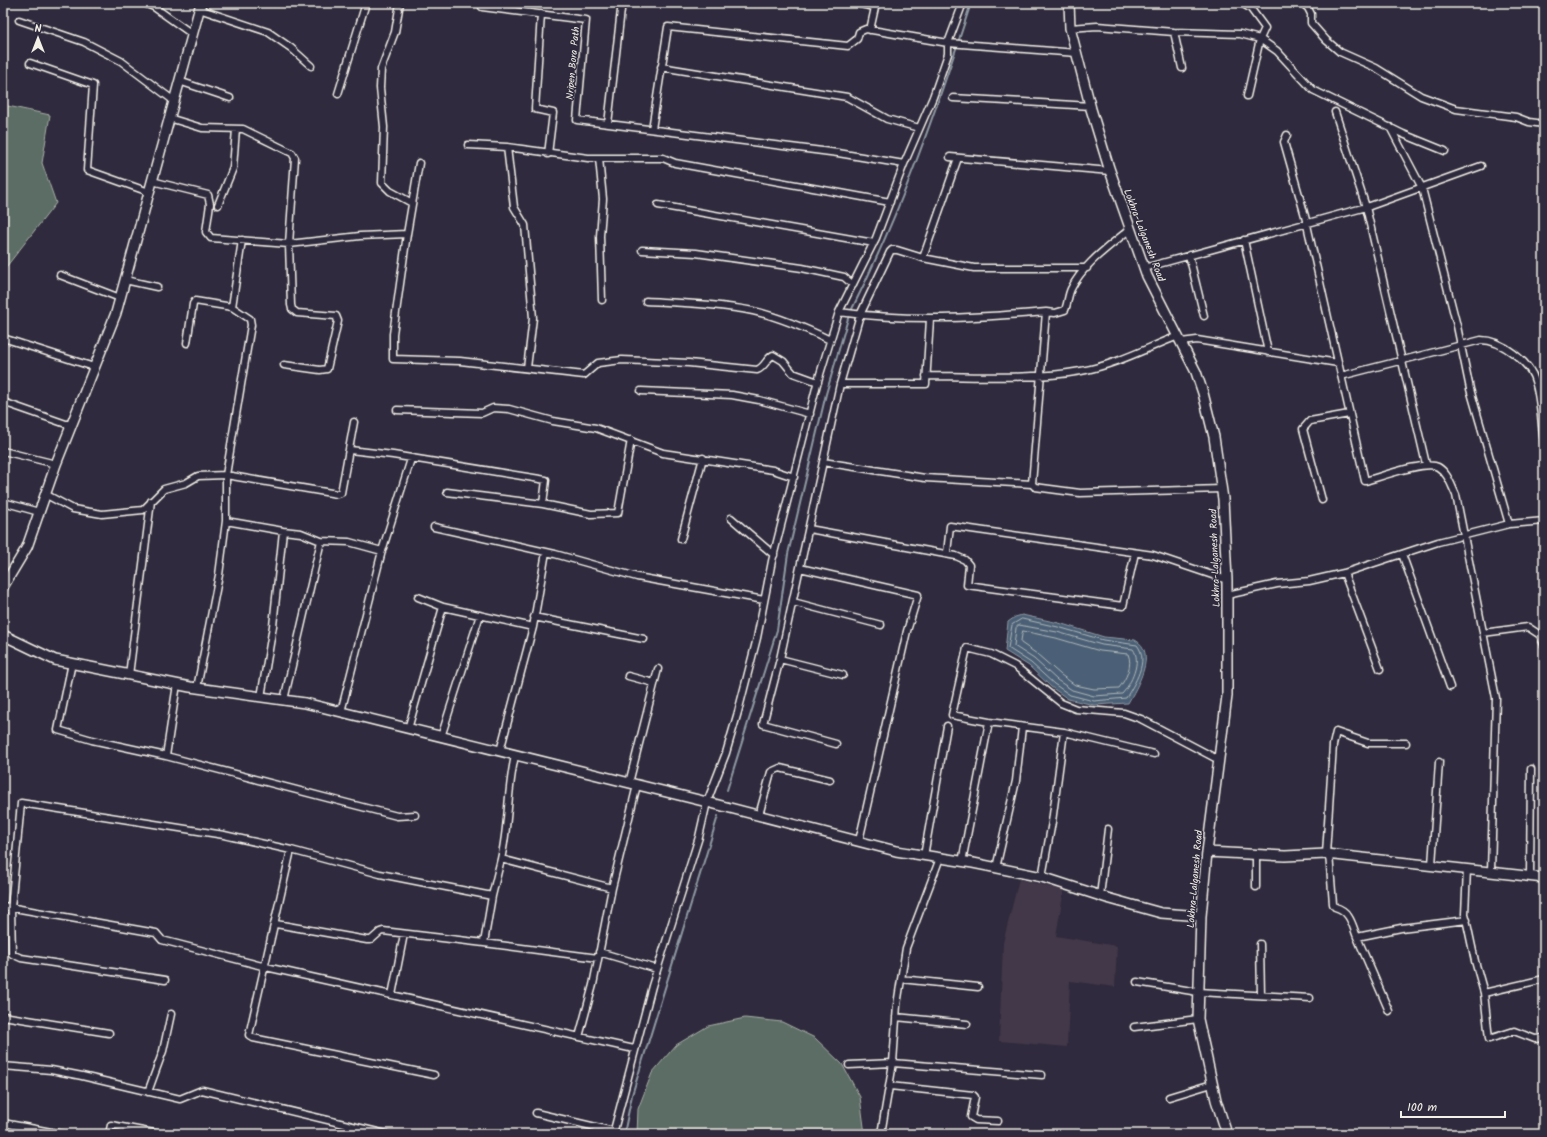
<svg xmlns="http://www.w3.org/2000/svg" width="1547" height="1137" font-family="Kalam,sans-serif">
<rect width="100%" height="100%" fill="#2f2a3d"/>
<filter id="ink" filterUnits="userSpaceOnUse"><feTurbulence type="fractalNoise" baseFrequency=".025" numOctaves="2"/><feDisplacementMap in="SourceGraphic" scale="8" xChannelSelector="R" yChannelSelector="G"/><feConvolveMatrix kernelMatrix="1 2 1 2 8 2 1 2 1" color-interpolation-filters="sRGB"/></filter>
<g filter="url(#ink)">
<!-- built -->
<path fill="#423848" d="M1019 879 1064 890 1056 936 1117 946 1115 987 1070 981 1067 1047 999 1041 1003 943Z"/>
<!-- green -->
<path fill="#5b6d65" stroke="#a8afa6" d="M3 105 50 115 42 163 56 203 3 271Z
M745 1018 782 1022 815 1038 842 1064 860 1097 865 1134H637L638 1109 652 1073 676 1045 708 1026Z"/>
<!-- water -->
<path fill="#4b6076" stroke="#8f9aa4" d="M1022 615 1059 623 1104 637 1135 640C1158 652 1137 687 1128 703L1094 705 1068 699 1051 687 1029 666 1005 651 1008 622 1015 617Z"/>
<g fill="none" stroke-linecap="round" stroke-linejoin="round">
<!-- shore -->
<path stroke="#b0b7ba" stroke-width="1" d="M1022 619 1058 627 1103 640 1137 645C1150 661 1134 684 1126 698L1094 701 1070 695 1054 684 1031 663 1008 648 1012 625Z
M1019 625 1057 632 1102 645 1133 649C1142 661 1131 684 1122 694L1094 696 1072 690 1057 680 1034 659 1014 646 1016 628Z
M1023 631 1056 638 1100 651 1128 654C1133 665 1126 679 1119 688L1094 689 1075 685 1061 675 1037 654 1021 643Z"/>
<!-- stream -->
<path stroke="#8f9aa4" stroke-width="2" d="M851 311C901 212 937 108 971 3
M727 790 777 630 788 554 826 394 849 315
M624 1134 632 1095 718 816"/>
<defs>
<path id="street" d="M144 3 154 7 192 34
M400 3 395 32 381 69 380 88 384 127 382 183 390 191 412 203
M483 3 482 7 586 20 577 120 838 153 904 164
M855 3 875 7
M1242 3 1251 9 1265 28 1260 39 1247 96
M1302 3 1308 8 1311 14V23L1326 40 1340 52 1376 68 1421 96 1456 109 1516 117 1529 122 1544 124
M199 9 268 32 291 48 311 66
M541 14 535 109 553 113 548 154
M19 20 84 42 121 61 174 101
M1070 28 1097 26 1174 32 1240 34 1260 39 1277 51 1313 90 1403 134 1445 151
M870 30 876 3
M1174 32 1182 68
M30 63 93 85 87 170 149 192
M661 67 847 97 887 119 919 128
M179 81 230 98
M338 94 366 3
M953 98 1091 106
M1335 112 1366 207 1426 464
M169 118 202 128 243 129 292 153 295 158 289 244 291 305 292 309 297 313 336 316 338 321 327 369 320 370 284 365
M608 124 621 10
M1390 127 1422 188 1457 326 1470 389 1509 524
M652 129 668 27 848 46 857 39 859 32 866 29 948 43 1077 53
M1287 135 1284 142 1305 216 1365 481C1380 477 1426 460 1438 467 1448 473 1451 485 1456 495L1496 698 1491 871
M468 145 507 147 514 207 525 225 533 318 527 368
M507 147 588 158H663L675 163 890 202
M950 157 1110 171
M599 158 603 199 600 236 602 300
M958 158 923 258 974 268H1087
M152 181 208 195 210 204 206 232 211 238 289 244 360 236 407 234 419 163
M218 205 233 168 236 129
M658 205 874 243
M407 234 393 334V359L460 361 584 375 598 363 622 360 689 363 757 370C765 367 766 359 773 355L783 361 793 373 818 382
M1244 240 1268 352
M642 250 696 253 802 268 844 277 853 285
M1189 255 1204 316
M923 258 897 250H892L890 252 860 315 840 384H926L930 319
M1144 268 1370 206 1481 166
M60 275 120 298
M125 280 157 287
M646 301C681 303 718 304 753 311 780 317 805 328 830 340
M232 307 242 240
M839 312C909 322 976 318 1046 312L1055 313 1065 310C1068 303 1068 295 1071 289 1083 264 1110 246 1130 229
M3 338 94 367
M1181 342 1197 340 1338 363
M187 343 193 304 195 301 232 307 250 319 251 325 226 475V521L219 575 197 688
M926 376C977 376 1031 380 1081 371 1115 365 1147 348 1178 336
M1341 376 1481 340C1501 340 1530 362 1535 381 1541 400 1541 423 1544 443
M641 391 732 395 759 400 810 414
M3 402 66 424H72
M397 410 482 413 493 408 509 409 553 421 596 428 663 453 773 470 794 477
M350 450 393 455 546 480 543 504
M3 451 56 464
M823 462 925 478 1032 484 1035 487 1080 493 1222 489
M1032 484 1046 312
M447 492 543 504 591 514 618 513 631 440
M45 494 73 509 102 514 143 510 164 489 186 483 198 476 226 475 337 494 341 493 354 422
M1322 500 1303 429 1310 421 1349 414
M3 502 39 512
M731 518 774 555
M226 521 283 531 301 533 321 541 349 542 382 551
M434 527 555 554 637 577 764 600
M809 529 956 556 965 560 969 565 967 585 1123 606 1135 553
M681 539 703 458
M947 553 950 526 1153 555 1227 580
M1402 554 1450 687
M800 568 918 595 907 631 859 841
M1344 573 1380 669
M1227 595 1277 584 1309 581 1344 573 1438 542 1509 524 1544 521
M418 597 443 607
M793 602 881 625
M534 617 644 639
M1483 633 1528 627 1540 635 1544 645
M780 659 843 675
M72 663 58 730 92 740 166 756 177 684
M129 675 151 501
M628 676 654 683
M261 697 273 626 283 531
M284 700 321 541
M341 712 382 551 411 459
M408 729 443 607 533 627
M441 737 480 615
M836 744 763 724 780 659 840 384
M500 751 533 627 546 552
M1154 754 1064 732 989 722 952 715 967 648 991 654 1015 666 1061 703 1076 709 1124 713 1141 719 1219 760
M166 756 397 816 415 815
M629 783 658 669
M759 815 771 772 780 768 830 780
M291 850 249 1035 253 1038 434 1075
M1326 854 1333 745 1336 732 1368 743H1406
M1329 854 1333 904 1335 907C1350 911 1352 924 1357 937L1401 928 1467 920
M1256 855V887
M924 856 947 726
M501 859C509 825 507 790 515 756
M962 862 989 722
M1432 865 1439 762
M996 868 1016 781 1022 727
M1467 869 1465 914 1475 961 1484 993 1544 979
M1530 876 1531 769
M1042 877 1052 822 1064 732
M492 896 501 859 612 888
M1100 896 1108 829
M3 906 156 933 162 940 266 967 634 1049
M276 924 367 940H371L380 932 383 931 484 943
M1357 937 1389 1011
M1260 944 1261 995
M599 952 657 969
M901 979 978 987
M165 980 21 958 12 954 11 908 21 803 224 835 291 850 380 874 492 896 484 943 598 958
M1137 982 1198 992 1310 998
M1484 993 1489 1039 1514 1031 1535 1039 1544 1038
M392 995 404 934
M3 1016 109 1033
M896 1017 967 1024
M1134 1027 1198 1019
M579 1037 593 985 612 888 637 785
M849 1065 893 1063 1042 1075
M3 1066 51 1070 82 1076 180 1099 202 1090 386 1134
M890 1086 973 1095 975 1097 971 1117 976 1120 998 1121
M148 1092 163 1051 171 1014
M1169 1097 1212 1084
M536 1113 613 1131
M3 1123 62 1134
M109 1134 111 1125 159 1134
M613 1134 652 986 699 837 707 802 726 753 738 712 757 638 772 561 817 384 839 312 876 238 904 164 933 97 948 54V43L963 3
M881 1134 893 1063 897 1005 906 948 940 858"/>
<path id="secondary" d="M1069 3 1070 28 1091 109 1109 168 1147 276 1196 372 1203 393 1214 437 1223 499 1227 580V696L1207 852 1201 916 1198 1019 1216 1100 1227 1134
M3 587 27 547 56 464 116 313 201 3
M3 635 55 660 190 687 305 703 707 802 896 851 973 863 1042 877 1107 898 1161 913 1201 916
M1207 852 1285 856 1326 854 1544 878"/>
</defs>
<!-- street casing -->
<use href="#street" stroke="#f4f1e8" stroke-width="9"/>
<!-- secondary casing -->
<use href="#secondary" stroke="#f4f1e8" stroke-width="12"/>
<!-- street -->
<use href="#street" stroke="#2f2a3d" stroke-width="6"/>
<!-- secondary -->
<use href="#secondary" stroke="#2f2a3d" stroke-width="9"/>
</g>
</g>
<g text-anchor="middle" stroke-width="3" stroke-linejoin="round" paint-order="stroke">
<!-- street labels -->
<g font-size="10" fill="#f4f1e8" stroke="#2f2a3d">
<text transform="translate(572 63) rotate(-85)" y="4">Nripen Bora Path</text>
<text transform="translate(1145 235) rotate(69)" y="4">Lokhra-Lalganesh Road</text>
<text transform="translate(1214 558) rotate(-92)" y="4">Lokhra-Lalganesh Road</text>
<text transform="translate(1194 879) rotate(-85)" y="4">Lokhra-Lalganesh Road</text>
</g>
</g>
<!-- margin -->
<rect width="1547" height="1137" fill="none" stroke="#2f2a3d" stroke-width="16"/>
<rect x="8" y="8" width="1531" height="1121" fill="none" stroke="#f4f1e8" stroke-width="1.5" filter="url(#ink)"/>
<!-- north arrow -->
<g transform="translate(38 38)" stroke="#2f2a3d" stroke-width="3" paint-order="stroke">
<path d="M0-3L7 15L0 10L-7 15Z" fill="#f4f1e8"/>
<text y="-6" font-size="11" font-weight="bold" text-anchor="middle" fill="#f4f1e8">N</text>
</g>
<!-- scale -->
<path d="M1401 1111v6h104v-6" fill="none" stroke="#f4f1e8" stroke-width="2"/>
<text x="1407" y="1111" font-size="12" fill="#f4f1e8" stroke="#2f2a3d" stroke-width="3" paint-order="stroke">100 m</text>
</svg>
